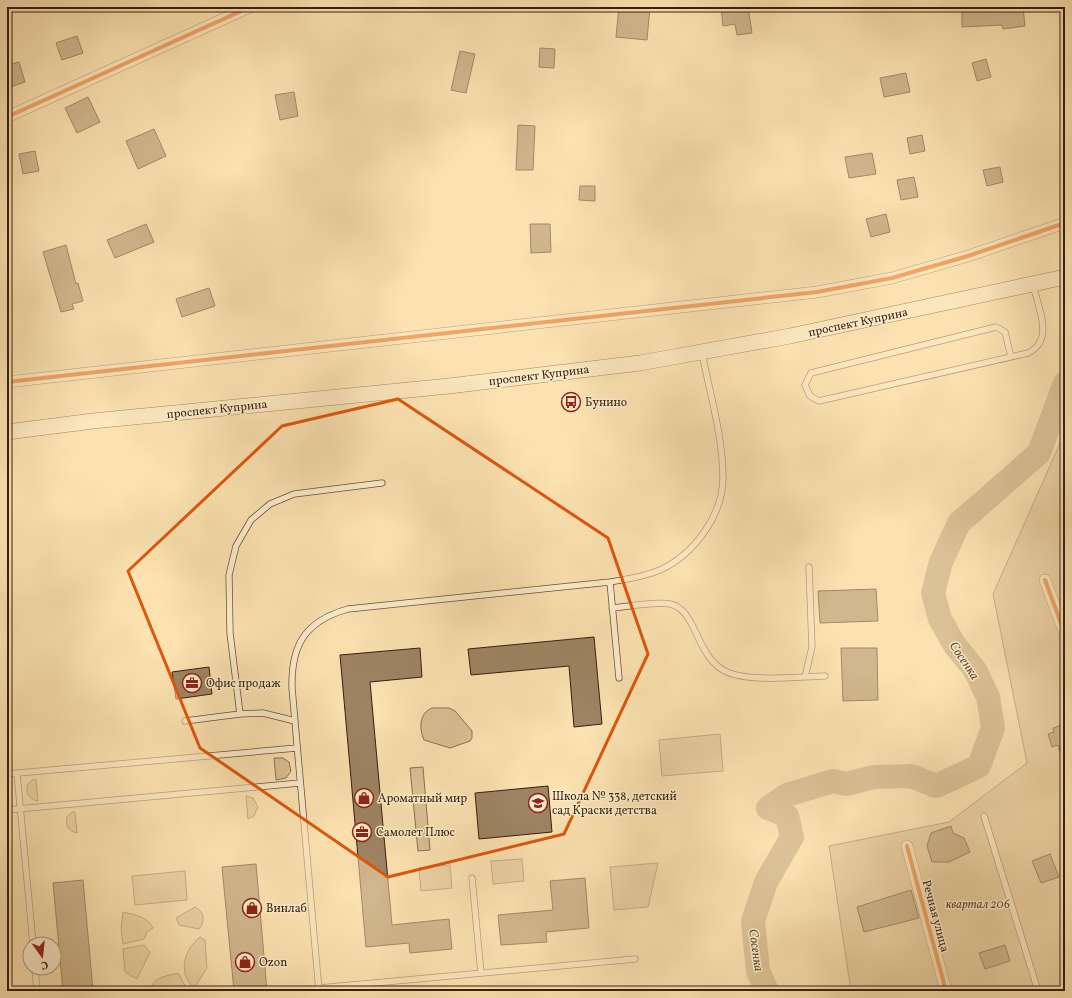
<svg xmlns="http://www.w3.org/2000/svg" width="1072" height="998" font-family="Vollkorn,serif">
<rect width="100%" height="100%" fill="#fce2b1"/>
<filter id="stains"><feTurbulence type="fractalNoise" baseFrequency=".005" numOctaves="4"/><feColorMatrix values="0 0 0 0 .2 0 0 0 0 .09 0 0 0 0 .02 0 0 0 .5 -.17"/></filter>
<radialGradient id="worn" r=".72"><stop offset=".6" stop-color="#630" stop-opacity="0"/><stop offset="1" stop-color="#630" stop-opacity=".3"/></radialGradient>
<!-- green -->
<path fill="#dbc195" stroke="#897052" d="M1065 432V991H851L829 846 949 822 1027 763 993 594Z
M432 708H449L455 711 472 731V738L470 741 450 748 424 740C419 729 419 713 432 708Z
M720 734 723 771 662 776 659 740Z
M274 758H283L289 762 291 771 286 778 276 780Z
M423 767 430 850 418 851 410 768Z
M36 779 38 801C25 799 22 782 36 779Z
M246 796 253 798 258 807 254 816 248 819Z
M72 812H75L77 833C68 831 65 826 67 817Z
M522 859 524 881 493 884 491 861Z
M658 863 648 907 614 910 610 867Z
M450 865 452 888 421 891 419 868Z
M185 871 187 900 135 905 132 876Z
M195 907C204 912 206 920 199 929L179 925 176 918Z
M123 912C135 915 147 916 153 928L147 932 144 939 123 944 121 929Z
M200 937 205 940 207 968 194 989C178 973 183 951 200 937Z
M144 945 150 952 137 979 125 972 123 949Z
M178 973 188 991 151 990C152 977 167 976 178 973Z"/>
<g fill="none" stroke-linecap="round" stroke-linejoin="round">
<!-- river -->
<path stroke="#b9a07a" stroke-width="24" d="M767 991 758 971 753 921 766 882 792 837 787 816 768 808 787 795 833 781 846 784 874 777 911 776 936 786 979 766 993 728 988 697 975 670 954 644 940 619 933 593 941 562 959 523 1039 453 1065 383"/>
</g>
<!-- building -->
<path fill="#9d8463" stroke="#371f0e" d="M619 7H650L647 40 616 37Z
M721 7H748L752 33 737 35 735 24 723 26Z
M962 7H985V12L1023 7 1025 26 1003 29 1002 25 962 27Z
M77 36 83 53 62 60 56 43Z
M540 48 555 49 554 68 539 67Z
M460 51 475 54 466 93 451 90Z
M986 59 991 77 977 81 972 63Z
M19 62 25 82 7 88V65Z
M906 73 910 92 884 97 880 78Z
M294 92 298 116 280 120 275 95Z
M88 97 100 122 77 133 65 108Z
M518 125 535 126 533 170H516Z
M154 129 166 156 138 169 126 141Z
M922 135 925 151 910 154 907 138Z
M35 151 39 171 23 174 19 154Z
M872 153 876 174 849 178 845 157Z
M1000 167 1003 182 987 186 983 170Z
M914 177 918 197 901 200 897 180Z
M580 186H595V201L579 200Z
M886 214 890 232 871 237 866 219Z
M146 224 154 242 115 258 107 240Z
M530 224H550L551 252 531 253Z
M66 245 76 284 78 283 83 301 72 304 74 309 61 312 43 252Z
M209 288 215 306 182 317 176 299Z
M876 589 878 621 820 623 818 591Z
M594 637 602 724 574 727 569 666 471 675 468 649Z
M420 648 422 677 370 682 392 925 449 919 452 949 410 953 409 943 366 947 340 655Z
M841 648H877L878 700 843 701Z
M209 667 212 694 176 699 172 672Z
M1065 724V759L1062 760 1058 745 1052 747 1048 734 1054 732 1053 728Z
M548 786 552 832 479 839 475 793Z
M951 826 953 833 964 838 970 852 949 862H932L927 846 931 833Z
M1050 854 1059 877 1041 883 1032 861Z
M256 864 267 991H234L222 867Z
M585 878 589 928 546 932 547 942 501 945 498 915 553 910 550 881Z
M83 880 93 991H63L53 883Z
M911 890 919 918 864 932 857 907Z
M1005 945 1010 961 985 969 979 953Z"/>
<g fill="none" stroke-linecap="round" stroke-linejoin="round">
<defs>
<path id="lane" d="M1011 357 1005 332 996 327 811 373 805 385 810 396 819 401 1028 353C1055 340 1038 307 1033 285
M610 582 619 678
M612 608C627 607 656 601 670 604 696 609 695 653 723 670 745 683 798 677 825 676
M805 677 812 647 809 567
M240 714 263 713 295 721
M185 721 240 714 230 633 229 575 236 546 251 520 270 504 294 494 382 483
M17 773 33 944
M7 774 297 748
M7 810 300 783
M984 816 1038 991
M472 878 481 973
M35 968 37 991
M319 988 635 959
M319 991 292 688C291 645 305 621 348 609L610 582C627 579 644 577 660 570 693 555 722 517 723 479 723 437 710 394 702 353"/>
<path id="street" d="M7 117 250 7
M7 382 817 292 892 278 968 256 1065 223
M1045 580 1065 634
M907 846 946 991"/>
<path id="secondary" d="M7 432 93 421 449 386 640 363 790 336 1065 277"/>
</defs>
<!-- lane casing -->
<use href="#lane" stroke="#685037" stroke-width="7"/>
<!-- street casing -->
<use href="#street" stroke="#685037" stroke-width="12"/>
<!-- secondary casing -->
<use href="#secondary" stroke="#371f0e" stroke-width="16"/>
<!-- lane -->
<use href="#lane" stroke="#fdeccc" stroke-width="5.5"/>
<!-- street -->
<use href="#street" stroke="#fdeccc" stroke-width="11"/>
<!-- secondary -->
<use href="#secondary" stroke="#fdeccc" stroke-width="15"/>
<defs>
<path id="cycleway" d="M7 117 250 7
M7 382 817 292 892 278 968 256 1065 223
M1045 580 1065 634
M907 846 946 991"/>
</defs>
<!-- cycleway casing -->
<use href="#cycleway" stroke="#fdeccc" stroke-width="6"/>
<!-- cycleway -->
<use href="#cycleway" stroke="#e8590c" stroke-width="4"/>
</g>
<!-- marked area -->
<path d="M0 0H1072V998H0ZM398 399 608 538 648 654 564 834 388 877 200 748 128 571 282 426Z" fill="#fce2b1" fill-opacity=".55" fill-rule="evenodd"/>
<path fill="none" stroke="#df560c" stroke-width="3" stroke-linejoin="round" d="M398 399 608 538 648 654 564 834 388 877 200 748 128 571 282 426Z"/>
<!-- icons -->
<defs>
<symbol id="bus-ring" viewBox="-11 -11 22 22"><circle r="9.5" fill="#fdeccc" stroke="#8f2418" stroke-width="1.5"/><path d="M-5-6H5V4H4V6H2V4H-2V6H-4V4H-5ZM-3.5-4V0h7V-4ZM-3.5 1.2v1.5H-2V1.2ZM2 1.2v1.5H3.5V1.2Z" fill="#8f2418"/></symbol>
<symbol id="office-ring" viewBox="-11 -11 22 22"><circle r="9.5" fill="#fdeccc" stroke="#8f2418" stroke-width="1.5"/><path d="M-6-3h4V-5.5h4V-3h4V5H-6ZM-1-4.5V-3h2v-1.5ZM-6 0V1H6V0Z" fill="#8f2418"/></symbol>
<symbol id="shop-ring" viewBox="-11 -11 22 22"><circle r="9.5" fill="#fdeccc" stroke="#8f2418" stroke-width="1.5"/><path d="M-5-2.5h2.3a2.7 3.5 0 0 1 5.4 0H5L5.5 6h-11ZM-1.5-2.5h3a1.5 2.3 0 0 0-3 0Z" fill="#8f2418"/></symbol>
<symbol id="school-ring" viewBox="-11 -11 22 22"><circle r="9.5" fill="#fdeccc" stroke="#8f2418" stroke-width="1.5"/><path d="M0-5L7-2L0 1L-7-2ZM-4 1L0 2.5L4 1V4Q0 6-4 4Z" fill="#8f2418"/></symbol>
</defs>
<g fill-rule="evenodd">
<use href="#bus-ring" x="560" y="391" width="22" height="22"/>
<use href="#office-ring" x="181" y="672" width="22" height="22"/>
<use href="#shop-ring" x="353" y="787" width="22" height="22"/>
<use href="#school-ring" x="527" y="792" width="22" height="22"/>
<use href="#office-ring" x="351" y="821" width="22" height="22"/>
<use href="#shop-ring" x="241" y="897" width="22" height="22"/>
<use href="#shop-ring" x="234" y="951" width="22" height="22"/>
</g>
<g text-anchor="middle" stroke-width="3" stroke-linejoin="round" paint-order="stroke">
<!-- street labels -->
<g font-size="12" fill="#371f0e" stroke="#fdeccc">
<text transform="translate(858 322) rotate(-12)" y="4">проспект Куприна</text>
<text transform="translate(539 375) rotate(-7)" y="4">проспект Куприна</text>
<text transform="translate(217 409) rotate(-6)" y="4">проспект Куприна</text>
<text transform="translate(936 916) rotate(75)" y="4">Речная улица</text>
</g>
<!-- poi labels -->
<g font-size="12" fill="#371f0e" stroke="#fdeccc" text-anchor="start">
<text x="585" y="406">Бунино</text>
<text x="206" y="687">Офис продаж</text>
<text x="552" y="800">Школа № 338, детский<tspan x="552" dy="14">сад Краски детства</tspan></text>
<text x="378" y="802">Ароматный мир</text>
<text x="376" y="836">Самолет Плюс</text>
<text x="266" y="912">Винлаб</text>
<text x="259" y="966">Ozon</text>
</g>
<!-- park labels -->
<g font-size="12" font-style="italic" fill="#604830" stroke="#fdeccc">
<text x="978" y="908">квартал 206</text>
</g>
<!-- water labels -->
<g font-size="13" font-style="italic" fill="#644c34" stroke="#fdeccc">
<text transform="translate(965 660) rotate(56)" y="5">Сосенка</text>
<text transform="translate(757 950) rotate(82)" y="5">Сосенка</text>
</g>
</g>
<!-- margin -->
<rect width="1072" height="998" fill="none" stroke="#fce2b1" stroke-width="24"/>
<rect x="8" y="8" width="1056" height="982" fill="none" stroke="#371f0e" stroke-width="2"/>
<rect x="12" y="12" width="1048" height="974" fill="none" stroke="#371f0e"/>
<!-- north arrow -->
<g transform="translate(42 956) rotate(165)"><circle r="19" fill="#fdeccc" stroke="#ae9a80"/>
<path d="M0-3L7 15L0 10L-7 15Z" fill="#8f2418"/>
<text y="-6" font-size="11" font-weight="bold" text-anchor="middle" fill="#371f0e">С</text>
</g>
<rect width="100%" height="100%" filter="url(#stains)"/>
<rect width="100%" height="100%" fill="url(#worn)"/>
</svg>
